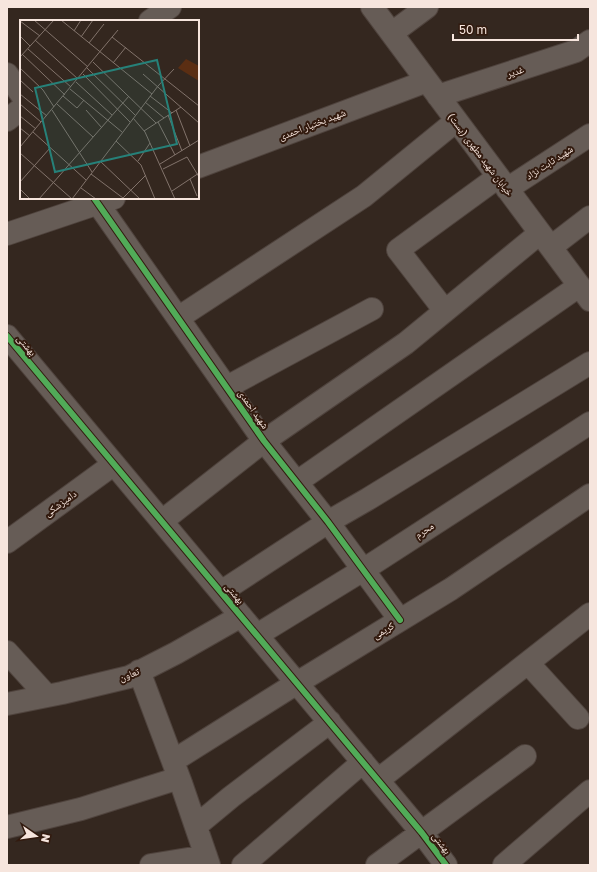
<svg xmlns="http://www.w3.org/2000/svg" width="597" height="872" font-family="'Golos Text','Noto Naskh Arabic',sans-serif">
<rect width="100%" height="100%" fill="#34271f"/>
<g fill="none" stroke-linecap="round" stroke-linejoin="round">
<defs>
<path id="minor" d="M372 7 590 300
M150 21 170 7
M392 33 427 7
M7 74 21 94
M438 96 576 51 590 41
M7 120 21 109
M198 167 427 81
M507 189 590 135
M94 198 264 441 328 522 400 620
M7 234 114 198
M551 247 590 217
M445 311 398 250 498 177
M178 318 364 196 456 121
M7 336 422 833 446 865
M227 387 372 309
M297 482 579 286
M162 521 264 441 406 343 540 233
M7 542 114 464
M221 592 328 522 368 499 590 363
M257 635 363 570 590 423
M7 652 47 696
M528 663 578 718
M139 671 181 783 209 865
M7 704 62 693 129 677 176 653 241 616
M173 761 297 683 451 589 590 495
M378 780 590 614
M196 826 231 797 330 722
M7 827 81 809 179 778
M151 865 206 856
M243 865 363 762
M377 865 525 756
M504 865 590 791"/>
</defs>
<!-- minor casing -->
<use href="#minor" stroke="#4f433d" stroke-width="24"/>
<!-- minor -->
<use href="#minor" stroke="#665c56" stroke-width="22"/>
<defs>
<path id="cycleway" d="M94 198 264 441 328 522 400 620
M7 336 422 833 446 865"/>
</defs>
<!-- cycleway casing -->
<use href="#cycleway" stroke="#321a0e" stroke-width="8"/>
<!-- cycleway -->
<use href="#cycleway" stroke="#51ab58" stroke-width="6"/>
</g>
<g text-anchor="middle" stroke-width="4" stroke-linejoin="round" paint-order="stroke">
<!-- street labels -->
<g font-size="10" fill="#f6e5dd" stroke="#321a0e">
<text transform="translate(515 71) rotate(-18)" y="4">غدیر</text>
<text transform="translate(312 124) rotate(-21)" y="4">شهید بختیار احمدی</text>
<text transform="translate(481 154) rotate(53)" y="4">خیابان شهید مطهری (پست)</text>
<text transform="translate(549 162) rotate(-33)" y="4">شهید ثابت نژاد</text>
<text transform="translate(27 345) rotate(50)" y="4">بهشتی</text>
<text transform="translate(254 409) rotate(55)" y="4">شهید احمدی</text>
<text transform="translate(60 503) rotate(-36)" y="4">دامپزشکی</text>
<text transform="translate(424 530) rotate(-33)" y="4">محرم</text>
<text transform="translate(235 593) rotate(50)" y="4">بهشتی</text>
<text transform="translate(383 630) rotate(-31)" y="4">کریمی</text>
<text transform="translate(129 674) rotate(-21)" y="4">تعاون</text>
<text transform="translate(442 843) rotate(53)" y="4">بهشتی</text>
</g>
</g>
<!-- overview -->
<g transform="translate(20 20)">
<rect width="179" height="179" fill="#34271f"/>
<path d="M166 39 179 46V61L158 48Z" fill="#5b2e13"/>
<path fill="none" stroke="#82736b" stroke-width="1" d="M14 0 68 47M41 0 132 74M0 1 20 16M54 11 61 0M0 16 10 26M61 17 73 0M92 17 179 86M15 20 58 59M69 23 84 4M8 29 51 67M2 34 45 75M0 37 34 0M73 42 136 103M93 43 106 27M0 48 23 70 34 87M67 48 115 95M63 54 110 102M123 54 179 103M0 60 13 72M56 62 92 95M50 69 102 112M0 74 27 96M43 76 57 88 64 80M130 76 152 93M125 82 144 98M0 84 21 102M37 84 73 117M32 90 72 152M66 90 82 108M156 90 170 126M148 95 162 131M0 96 16 109M113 98 125 112 155 179M138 102 155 135M0 108 10 116M124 111 161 87M13 112 66 160M96 121 121 145 135 179M0 127 98 10M0 133 52 179M80 141 120 179M118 141 130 123M140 144 179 120M143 149 167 137 179 157M71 154 103 178M170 159 177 176M0 162 30 128M61 168 76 179M0 169 10 179M152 171 179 153M19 179 109 76M52 179 138 66 154 49M102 179 126 155"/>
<path fill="#268179" fill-opacity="0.15" stroke="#268179" stroke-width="2" d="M137 40 157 124 35 152 15 68Z"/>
<rect width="179" height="179" fill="none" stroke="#f6e5dd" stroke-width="2"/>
</g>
<!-- border -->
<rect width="597" height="872" fill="none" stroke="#f6e5dd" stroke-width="16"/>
<!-- north arrow -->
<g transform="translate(36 836) rotate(103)" stroke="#321a0e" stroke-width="3" paint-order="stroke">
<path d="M0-3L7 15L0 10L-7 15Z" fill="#f6e5dd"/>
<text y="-6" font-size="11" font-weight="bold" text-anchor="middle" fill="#f6e5dd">N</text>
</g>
<!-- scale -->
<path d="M453 34v6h125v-6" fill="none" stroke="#f6e5dd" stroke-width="2"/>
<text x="459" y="34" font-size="12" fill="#f6e5dd" stroke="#321a0e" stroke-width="3" paint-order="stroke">50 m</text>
</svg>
